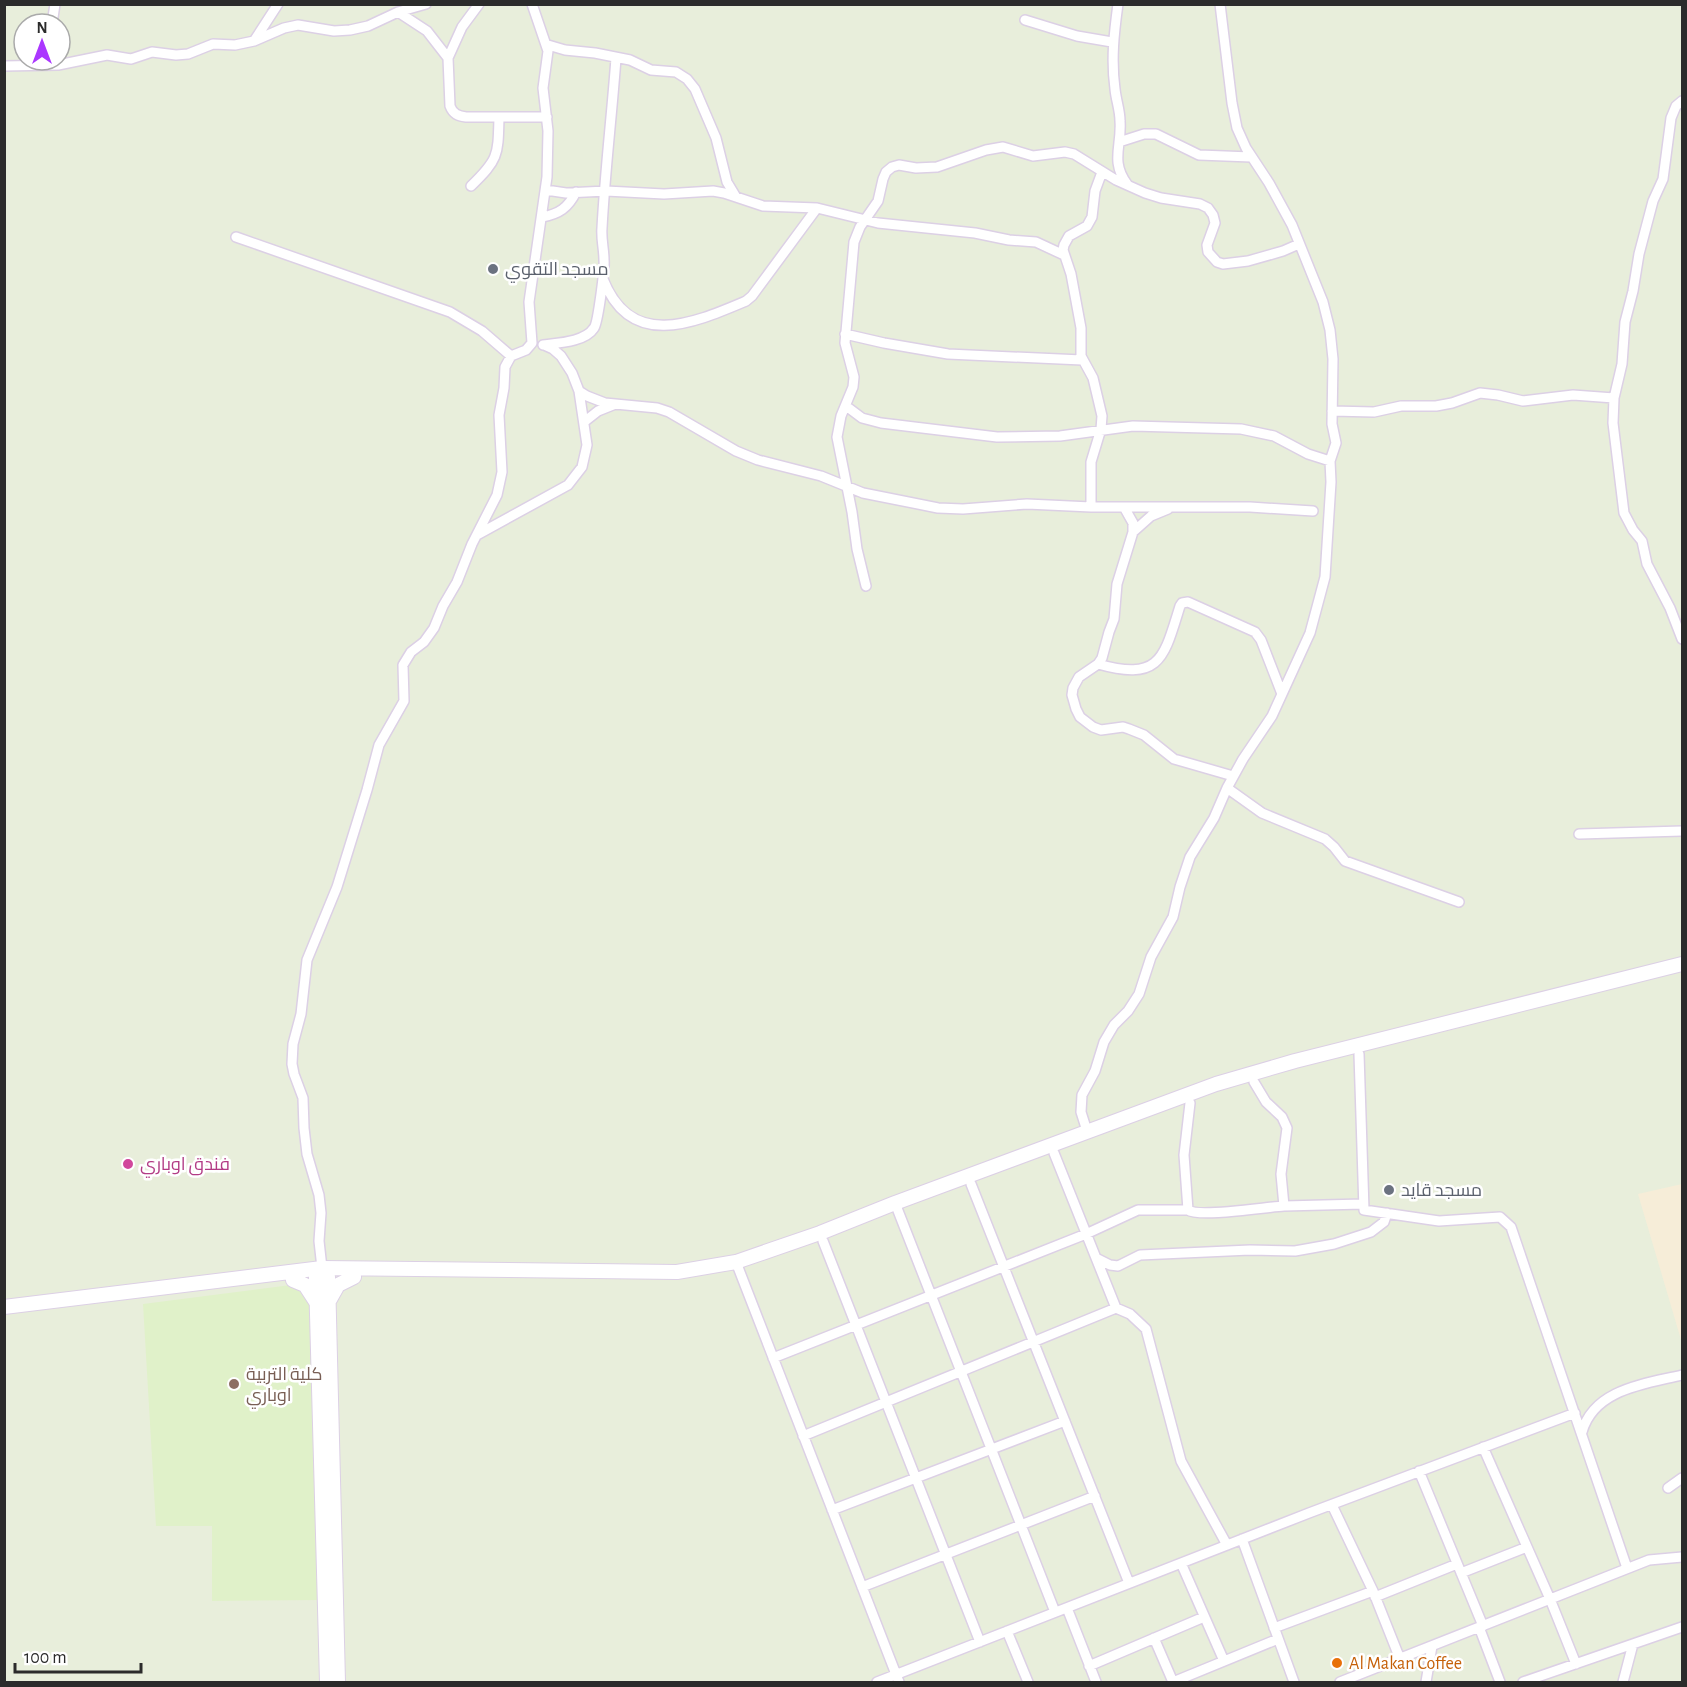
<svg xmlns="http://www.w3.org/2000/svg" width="1687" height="1687" font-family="'Alegreya Sans',Cairo,sans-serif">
<rect width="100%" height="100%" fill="#e8eedb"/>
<!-- education -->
<path fill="#e0f1c9" d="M291 1285 317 1299 323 1600 212 1601V1526H156L143 1304Z"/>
<!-- medical -->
<path fill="#f6edd8" d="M1682 1184V1343L1638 1194Z"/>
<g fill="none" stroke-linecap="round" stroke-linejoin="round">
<defs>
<path id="street" d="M479 4 462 27 448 58 450 106C453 114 458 116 466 117H547
M1118 4C1114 33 1111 60 1115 89 1116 100 1120 110 1120 121 1122 146 1110 161 1127 184
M398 12 427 31 448 58
M1025 20 1077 36 1112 42
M52 24 55 4
M254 41 278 4
M548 45 565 50 595 53 630 60 651 70 676 72 687 79 695 89 716 138 727 182 736 197
M4 66 58 65 107 55 131 59 152 52 176 55 188 54 213 44 235 45 254 41 284 28 298 25 334 31 350 30 368 26 398 12 426 4
M1682 101 1676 106 1671 118 1663 179 1653 201 1639 254 1633 291 1625 322 1622 364 1614 398 1613 423 1624 513 1633 530 1642 541 1647 564 1670 608 1682 639
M1119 142 1144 134H1156L1199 155 1251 157
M471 186C499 159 498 155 499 117
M546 190 566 193 606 191 664 194 713 191 724 193 763 206 817 208 878 223 975 233 1009 240 1036 242 1064 255
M542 217C559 214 568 208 576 192
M236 237 450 312 482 331 511 356
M603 279C631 351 694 323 746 301L752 296 817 208
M845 334 884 343 948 354 1082 360
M543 345C558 343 585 342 594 328 598 323 605 268 604 260 604 249 601 239 602 228 605 171 612 114 616 58
M579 391 587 396 605 403 657 408 669 412 736 451 758 460 821 476 863 493 938 508 963 509 1027 504 1091 507H1250L1313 511
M846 406 862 418 881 423 997 437 1060 436 1133 426 1241 429 1274 436 1308 454 1330 461
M1332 411 1374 412 1401 406H1436L1452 403 1480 393 1498 395 1523 401 1573 395 1614 398
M584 422 598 411 613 405
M1091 507V462L1101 429 1102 416 1093 378 1081 356V328L1071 274 1063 250 1064 245 1069 236 1087 226 1092 217 1095 191 1102 172
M1124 507 1133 523V532L1117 584 1114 619 1109 632 1102 658 1098 664 1079 677 1073 688 1072 695 1076 709 1080 717 1093 727 1101 730 1123 727 1129 729 1144 735 1174 759 1233 776
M1133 532 1151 516 1168 509
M477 535 568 485 582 467 587 445 579 391 572 373 561 356 553 349 544 345
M866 586 857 549 852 512 837 437 841 416 853 387 854 377 845 343 854 242 860 227 878 201 883 179 886 172 892 167 899 165 916 168 937 167 986 150 1003 147 1033 156 1065 152 1074 154 1116 180 1145 193 1161 198 1200 204 1208 208 1213 215 1215 223 1207 245 1208 252 1217 262 1223 264 1248 261 1283 251 1299 244
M1098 664C1161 682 1164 657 1180 606L1182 603 1188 602 1255 632 1261 640 1282 694
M1227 788 1262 813 1325 839 1334 847 1345 861 1459 902
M1579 834 1682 831
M1359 1054 1364 1210 1439 1221 1500 1217 1511 1227 1627 1568
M1254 1082 1266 1102 1282 1117 1287 1128 1281 1174 1284 1206 1363 1204
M1190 1103 1184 1155 1188 1210C1199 1218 1266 1207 1284 1206
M1087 1131 1081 1112 1082 1095 1095 1071 1104 1042 1114 1025 1128 1011 1139 994 1151 957 1173 917 1180 887 1190 857 1214 818 1227 788 1243 759 1272 716 1310 633 1325 577 1331 482 1330 461 1336 443 1332 424 1333 359 1330 330 1323 302 1292 225 1269 183 1246 148 1237 128 1232 103 1220 4
M1054 1153 1116 1308
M971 1184 1129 1583
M895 1203 1055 1612
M823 1241 980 1642
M1096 1258 1110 1265 1118 1266 1140 1255 1250 1250 1295 1251 1334 1244 1371 1232 1384 1222 1387 1213
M736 1262 899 1682
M322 1268 319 1241 321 1213 319 1195 307 1154 304 1128 303 1098 294 1074 292 1064 293 1044 301 1014 307 960 337 887 367 790 379 745 404 701 403 665 411 652 424 642 434 628 443 606 457 582 472 544 497 495 502 472 499 415 504 388 505 367 511 356 526 350 532 343 529 302 547 177 548 131 543 88 548 51 532 4
M773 1358 1086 1234 1138 1210H1188
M1582 1432C1594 1389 1645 1384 1682 1375
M803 1436 1116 1308 1130 1314 1146 1329 1181 1461 1227 1545
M1483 1447 1550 1599 1576 1664
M1419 1471 1483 1626
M1668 1488 1682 1478
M1332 1505 1373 1591 1400 1659
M832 1510 1065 1421
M1242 1539 1294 1682
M1181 1563 1224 1661
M1461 1573 1527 1547
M862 1587 1095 1496
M1375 1597 1457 1564
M1067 1608 1096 1682
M1479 1627 1500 1682
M1274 1628 1373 1591
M1007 1631 1028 1682
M1154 1638 1173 1682
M1089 1666 1204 1617
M877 1682 1309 1513 1575 1413
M1173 1682 1278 1639
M1340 1682 1649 1560 1682 1557
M1426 1682 1432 1646
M1523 1682 1682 1627
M1623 1682 1633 1644"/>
<path id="secondary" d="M293 1280 305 1285 316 1302
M329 1301 338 1285 354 1277
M4 1307 322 1268 677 1272 736 1262 820 1233 895 1203 1216 1084 1295 1061 1682 964
M327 1682 316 1277 322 1268 328 1277 338 1682"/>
</defs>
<!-- street casing -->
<use href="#street" stroke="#dcd0e5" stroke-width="12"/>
<!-- secondary casing -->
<use href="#secondary" stroke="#dcd0e5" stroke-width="16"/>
<!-- street -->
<use href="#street" stroke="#fff" stroke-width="9"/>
<!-- secondary -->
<use href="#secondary" stroke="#fff" stroke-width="14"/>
</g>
<!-- markers -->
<g fill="#6b7280" stroke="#fff" stroke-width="2">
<circle cx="493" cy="269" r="6"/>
<circle cx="1389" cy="1190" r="6"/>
</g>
<circle fill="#d1479c" stroke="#fff" stroke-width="2" cx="128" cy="1164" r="6"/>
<circle fill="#8d6e63" stroke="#fff" stroke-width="2" cx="234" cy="1384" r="6"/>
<circle fill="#e8710a" stroke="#fff" stroke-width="2" cx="1337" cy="1663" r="6"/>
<g text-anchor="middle" stroke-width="5" stroke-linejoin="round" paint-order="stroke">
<!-- worship labels -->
<g font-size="18" fill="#5b616d" stroke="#fff" text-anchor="start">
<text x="505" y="275">مسجد التقوي</text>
<text x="1401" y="1196">مسجد قايد</text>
</g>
<!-- hotel labels -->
<g font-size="18" fill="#b23c85" stroke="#fff" text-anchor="start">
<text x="140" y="1170">فندق اوباري</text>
</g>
<!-- education labels -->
<g font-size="18" fill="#785e54" stroke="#fff" text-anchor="start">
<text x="246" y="1380">كلية التربية<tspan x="246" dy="21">اوباري</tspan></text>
</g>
<!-- food labels -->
<g font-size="18" fill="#c56008" stroke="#fff" text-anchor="start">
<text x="1349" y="1669">Al Makan Coffee</text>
</g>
</g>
<!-- border -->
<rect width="1687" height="1687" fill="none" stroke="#2b2b2b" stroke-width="12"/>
<!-- north arrow -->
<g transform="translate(42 42)"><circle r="28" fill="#ffffff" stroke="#aaaaaa" stroke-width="1.5"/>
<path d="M0-4.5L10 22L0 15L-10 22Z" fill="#ab37ff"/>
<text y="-9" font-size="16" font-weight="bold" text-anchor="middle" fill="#2b2b2b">N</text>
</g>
<!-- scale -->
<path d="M15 1663v9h126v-9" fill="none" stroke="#2b2b2b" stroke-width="3"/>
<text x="24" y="1663" font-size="18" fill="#2b2b2b" stroke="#ffffff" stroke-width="4.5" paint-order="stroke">100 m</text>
</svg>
